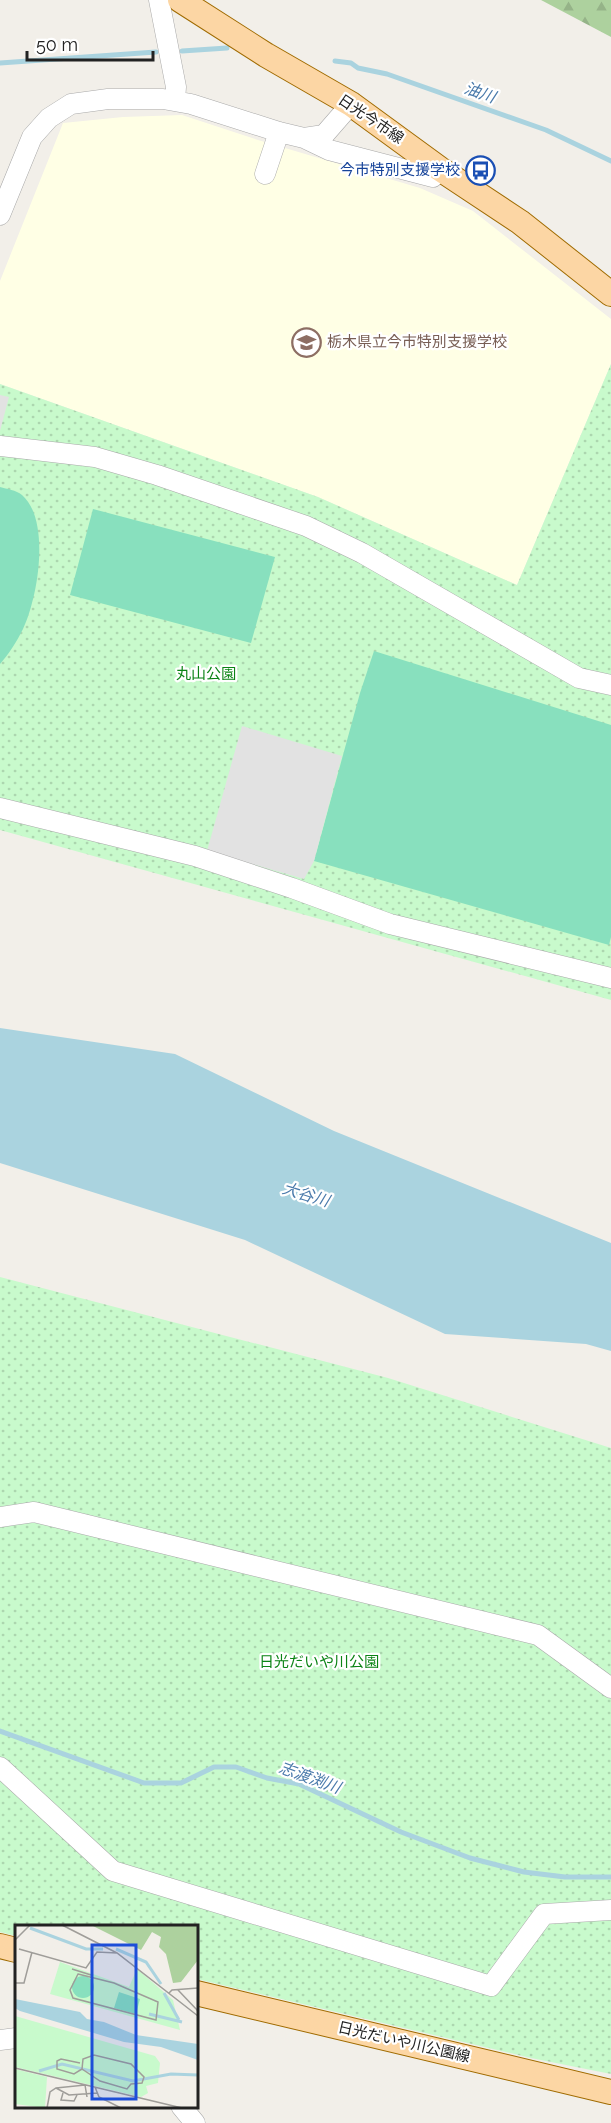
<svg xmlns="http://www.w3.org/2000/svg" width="611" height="2123" font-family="Raleway,'Noto Sans JP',sans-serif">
<defs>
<pattern id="forest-firs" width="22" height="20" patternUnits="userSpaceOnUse" patternTransform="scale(1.5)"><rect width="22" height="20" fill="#add19e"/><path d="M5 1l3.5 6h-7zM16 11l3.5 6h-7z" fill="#95b388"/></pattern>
<pattern id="park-dots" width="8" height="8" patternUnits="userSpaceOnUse" patternTransform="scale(1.5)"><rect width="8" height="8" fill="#c8facc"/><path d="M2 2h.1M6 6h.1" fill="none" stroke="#acd6af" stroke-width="1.8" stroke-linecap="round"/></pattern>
</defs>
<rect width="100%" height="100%" fill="#f2efe9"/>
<!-- education -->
<path fill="#ffffe5" d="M182 115 258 140 420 188 473 211 611 319V364L517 585 318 497 0 384V281L63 123 123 117Z"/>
<!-- forest -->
<path fill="url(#forest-firs)" d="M541 0H611V37Z"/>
<!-- park -->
<path fill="url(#park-dots)" d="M611 364V1000L0 830V384L318 497 517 585Z
M0 1277 388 1378 611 1448V2074L531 2058 197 1979 196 1926H16V1936L0 1932Z"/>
<!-- pitch -->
<path fill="#88e0be" d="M0 487C7 489 16 490 22 495 51 520 38 598 23 629 17 641 9 654 0 664Z
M93 509 275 557 251 643 70 595Z
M374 651 611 725V937L609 945 314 861 360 693Z"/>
<!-- parking -->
<path fill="#e2e2e2" d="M0 395 9 397 0 431Z
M242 726 342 756 314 861 304 879 207 851Z"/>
<!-- water -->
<path fill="#aad3df" d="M0 1028 175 1054 334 1131 611 1243V1351L586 1344 445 1334 245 1240 0 1163Z"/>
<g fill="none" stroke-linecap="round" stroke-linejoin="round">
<!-- stream -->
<path stroke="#aad3df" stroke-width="5" d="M182 51 227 48
M335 61 351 63 358 68 387 74 546 130 611 161
M0 63 156 52
M0 1731 144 1783H181L214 1767H236L267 1778 299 1784 401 1832 470 1858 524 1872 565 1877H611"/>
<defs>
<path id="minor" d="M159 0 176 87 175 100
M304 138 329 150 433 177 440 169
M265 174 279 132
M0 215 32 137 49 118 71 104 108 99H163L191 104 279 132 304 138 324 135 351 104
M0 446 95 457 157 475 306 526 362 553 579 678 611 685
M0 808 195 856 292 888 390 924 611 978
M0 1517 34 1512 538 1635 611 1688
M0 1767 113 1871 491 1986 544 1914 611 1910
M0 2040 16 2038
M181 2106 195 2123"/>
<path id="major" d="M180 0 266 55 351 104 440 169 520 222 611 294
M0 1946 16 1950
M196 1993 611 2092"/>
</defs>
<!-- minor casing -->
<use href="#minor" stroke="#a9a9a9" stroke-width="21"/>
<!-- major casing -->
<use href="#major" stroke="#a06b00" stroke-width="26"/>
<!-- minor -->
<use href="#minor" stroke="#fff" stroke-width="20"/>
<!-- major -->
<use href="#major" stroke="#fcd6a4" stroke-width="24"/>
</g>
<!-- icons -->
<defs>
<symbol id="bus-ring" viewBox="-11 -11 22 22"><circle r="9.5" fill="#fff" stroke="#1a4fb4" stroke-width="1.5"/><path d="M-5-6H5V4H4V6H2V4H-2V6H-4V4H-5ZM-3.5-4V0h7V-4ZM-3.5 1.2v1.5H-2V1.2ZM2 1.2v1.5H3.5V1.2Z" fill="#1a4fb4"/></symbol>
<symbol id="school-ring" viewBox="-11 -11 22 22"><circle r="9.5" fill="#fff" stroke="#8d6e63" stroke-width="1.5"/><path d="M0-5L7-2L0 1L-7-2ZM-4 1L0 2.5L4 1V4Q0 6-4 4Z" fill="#8d6e63"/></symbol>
</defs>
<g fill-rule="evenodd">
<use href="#bus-ring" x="464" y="154" width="33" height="33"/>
<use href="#school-ring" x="290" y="326" width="33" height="33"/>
</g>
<g text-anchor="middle" stroke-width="4.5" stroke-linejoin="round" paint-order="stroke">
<!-- street labels -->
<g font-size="15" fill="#222" stroke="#fff">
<text transform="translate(371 119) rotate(34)" y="5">日光今市線</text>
<text transform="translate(404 2042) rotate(13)" y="5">日光だいや川公園線</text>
</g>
<!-- transit labels -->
<g font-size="15" fill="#164399" stroke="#fff" text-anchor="end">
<text x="460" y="175">今市特別支援学校</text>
</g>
<!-- education labels -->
<g font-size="15" fill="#785e54" stroke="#fff" text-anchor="start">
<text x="327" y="347">栃木県立今市特別支援学校</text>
</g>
<!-- park labels -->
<g font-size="15" fill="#0c8416" stroke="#fff">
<text x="206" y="679">丸山公園</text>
<text x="319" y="1667">日光だいや川公園</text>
</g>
<!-- water labels -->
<g font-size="16" font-style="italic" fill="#4a7aab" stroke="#fff">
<text transform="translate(480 92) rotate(19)" y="6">油川</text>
<text transform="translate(306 1194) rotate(17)" y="6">大谷川</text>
<text transform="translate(310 1777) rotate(20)" y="6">志渡渕川</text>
</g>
</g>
<!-- overview -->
<g transform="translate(15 1925)">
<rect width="183" height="183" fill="#f2efe9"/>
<path d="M76 0H183V35L166 57 158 58 151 29 144 22 146 12 137 7 126 25Z" fill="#add19e"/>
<path d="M45 37 114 62 122 44 158 75 165 105 35 69ZM0 91 140 131 145 138 143 158 131 161 133 168 126 172 0 142ZM0 144 32 152 30 183 0 179Z" fill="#c8facc"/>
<path d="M57 62a11 11 0 1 1 22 0a11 11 0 1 1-22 0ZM104 67 125 74 121 89 99 83Z" fill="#88e0be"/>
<path d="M0 74 65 87 72 94 89 97 121 110 183 119V135L146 122 109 117 5 86 0 83Z" fill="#aad3df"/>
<path fill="none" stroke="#aad3df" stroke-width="3" d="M15 3 71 24H88M101 24 131 37 146 59M149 68 164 95M134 89 167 97M24 146 47 139 118 156 156 149 183 150"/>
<path fill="none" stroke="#9f9d99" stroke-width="1.5" d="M47 0 102 28 183 91M0 15 15 0M4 24 71 43 82 27 102 28M57 44 76 50M63 49 99 58 143 77 141 95 58 73 55 65ZM0 58H9L17 27M163 65 183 86M154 68 157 65 183 63M65 138 46 134 42 136V144L59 149 67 144 68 134 79 130 116 139 129 152 127 158 116 159 112 164 85 156 67 144M0 143 167 183M80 162 84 172 106 183M41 163 54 170 82 168M48 168 46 175 59 176 62 170M32 183 35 167 41 163 70 160 72 172"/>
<path fill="#1d4ed8" fill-opacity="0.15" stroke="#1d4ed8" stroke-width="3" d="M77 20H121V174H77Z"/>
<rect width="183" height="183" fill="none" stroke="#222" stroke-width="3"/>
</g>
<!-- scale -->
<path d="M27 51v9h126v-9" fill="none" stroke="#222222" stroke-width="3"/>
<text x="36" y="51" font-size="18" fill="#222222" stroke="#ffffff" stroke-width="4.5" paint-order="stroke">50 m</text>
</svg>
